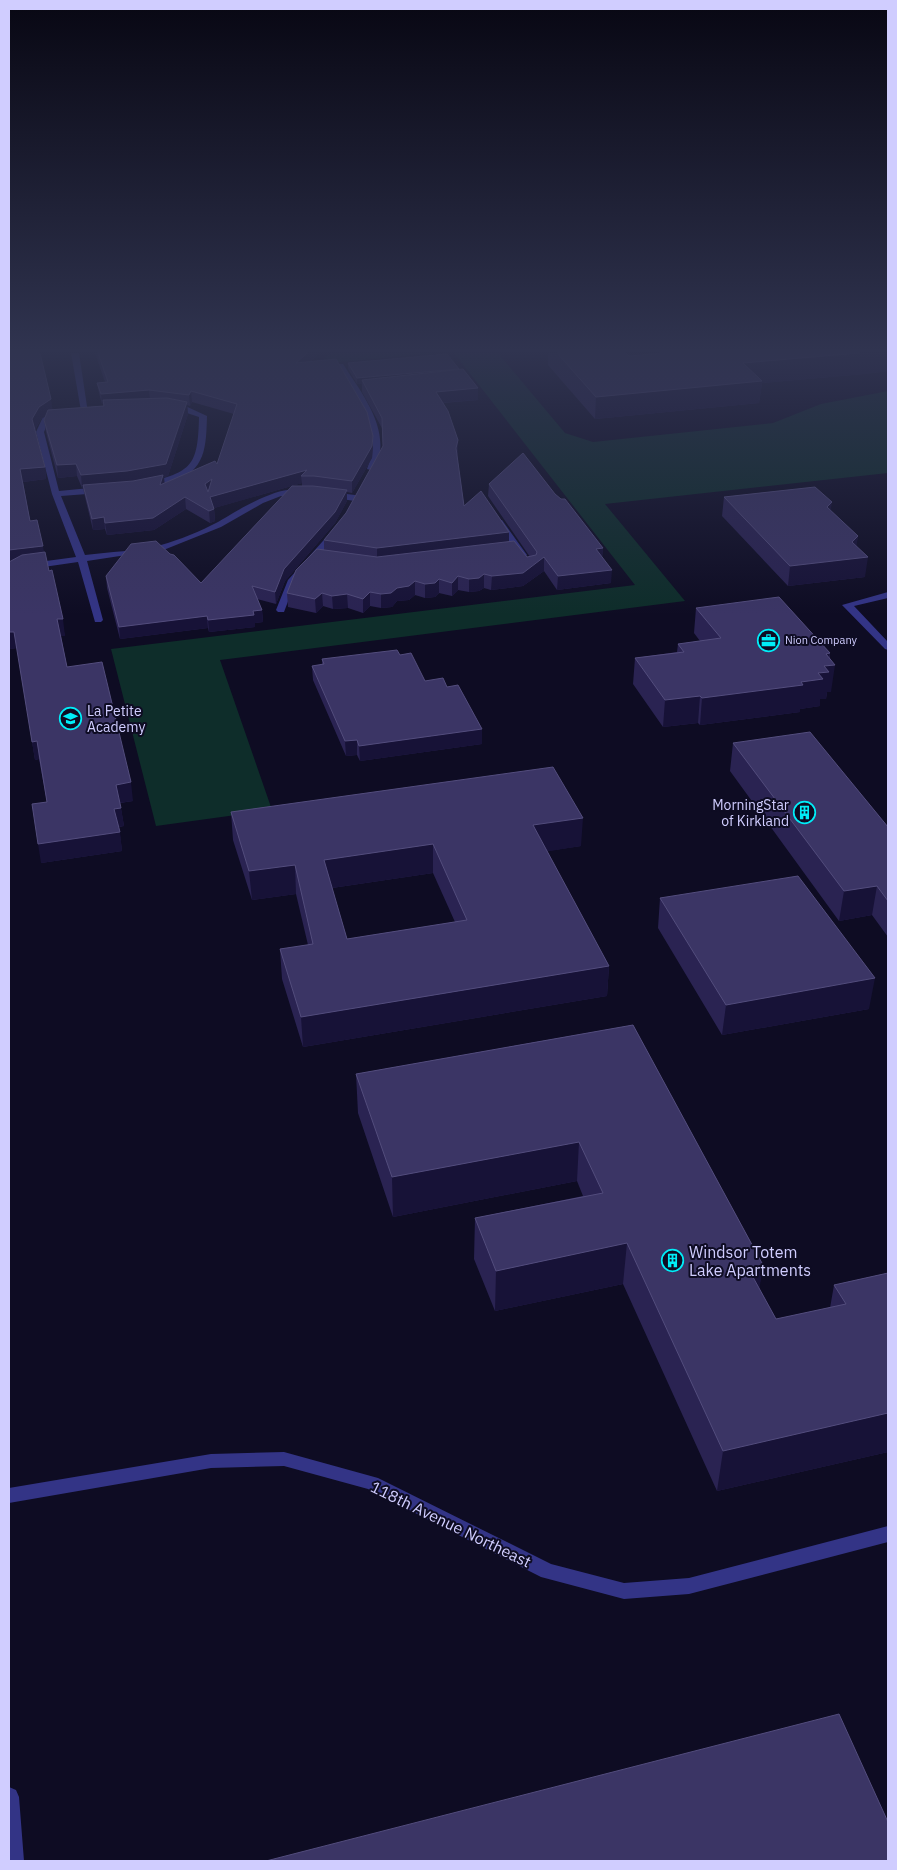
<svg xmlns="http://www.w3.org/2000/svg" width="897" height="1870" font-family="'IBM Plex Sans',sans-serif">
<rect width="100%" height="100%" fill="#0e0c23"/>
<!-- green -->
<path fill="#0e2d2a" d="M331 353H434L329 363 325 357Z
M454 353H498L565 433 593 442 773 423 821 404 888 391V473L605 504 685 601 220 660 272 810 156 826 111 649 635 585Z"/>
<g fill="none" stroke-linecap="round" stroke-linejoin="round">
<!-- minor -->
<path fill="#333486" fill-rule="evenodd" d="M71 353H79L88 413 81 411Z
M337 364H343C363 395 394 433 374 471L367 469C383 429 358 399 336 366Z
M169 403 181 404 207 416C206 447 206 471 172 482 164 485 153 488 145 487V483C192 472 198 466 199 417L169 407Z
M60 412H63V416L49 420 44 432 59 491 100 487 104 490 100 493 61 496 85 555C110 552 136 551 161 545 179 540 201 531 218 522 235 512 287 479 305 493L301 496H281L263 503 221 527 166 549 87 561 103 620 101 622H95L78 562 9 572V566L76 557 52 494 36 432 43 417Z
M330 492 355 495 359 498 355 501 327 497 326 495Z
M496 520H502L527 555 525 557H519L495 522Z
M331 532 338 534 295 583 284 612H278L276 610 288 580Z
M888 592V598L854 606 888 642V650L885 649 842 605Z
M284 1452 378 1478 551 1564 624 1583 689 1578 888 1526V1542L689 1594 624 1599 541 1577 368 1489 284 1466 211 1468 9 1503V1488L211 1454Z
M9 1787 16 1790 19 1797 24 1861H9Z"/>
</g>
<!-- wall -->
<path fill="#2a2352" fill-rule="evenodd" d="M9 353 53 410 103 406V404H102L99 393 97 383 105 382 95 353H319L310 362 373 447 372 458 352 493 347 492V501L335 523 285 581 276 604 257 599 262 610 263 622 255 623V627L209 632 208 628 120 639 107 588 106 576 170 554 201 583 302 486V483L214 508 215 521 210 523 186 509 154 530 107 535 105 529 93 530 85 497 83 488H82L77 476 58 478 46 432 44 420 46 416 41 419 35 430 45 467 46 479 23 482 30 521 44 552 65 636H61L67 667 133 801 120 803 124 826 119 827 122 851 41 863 47 802 39 759 35 760 17 648 9 649ZM192 402 234 414 217 464 164 483V477L168 476 188 414 187 405 190 406Z
M548 353H626L629 356 888 353V371L864 374 762 383 759 403 595 419 548 365Z
M348 363 459 369 478 400 443 403 458 440V452L457 456 464 506 509 541 527 557H530L488 496 489 484 555 494 603 548 602 557 611 583 557 590 544 571 523 586 491 590 484 588 479 591 469 592 458 590 452 596 439 593 435 597 425 598 415 595 409 600 397 601 392 607 381 608 370 606 363 613 348 608 333 609 323 606 316 613 288 607 287 593 324 550V540L346 513 383 446V430L362 392V384H357L348 369Z
M724 497 831 511 858 536 856 545 865 577 788 586 722 516Z
M696 608 830 653V658L831 692H827L826 699H820V706L800 709V712L700 725 698 723 663 727 633 684 635 658 677 652 678 644 700 641 694 633Z
M400 655 425 681 447 687 482 744 360 761 357 755 346 756 313 680 312 666 322 665V659Z
M733 743 888 827V937L872 915 839 921 730 771Z
M231 812 581 846 547 851 609 966 607 996 303 1047 282 979 280 949 308 945 296 894 252 900 233 840ZM433 873 455 922 347 939 332 888Z
M660 898 869 1009 722 1035 658 928Z
M633 1025 763 1265 759 1288 776 1319 830 1308 834 1285 888 1273V1452L717 1491 623 1284 495 1311 474 1259 475 1218 583 1196 577 1181 393 1217 358 1113 356 1074Z"/>
<!-- shaded-wall -->
<path fill="#171237" d="M307 353H319L296 373V363Z
M859 353H888V371L864 374 762 383 759 403 595 419 596 397 743 363Z
M459 369V375L362 380V384H357V378Z
M478 388V400L436 403V392Z
M149 390 150 400H103V404H102L101 394Z
M191 391 192 402 190 406 189 395Z
M51 399 53 412 41 419 34 431 32 419 39 407Z
M187 402 188 414 168 476 164 477 165 486 83 485V488H82L81 475Z
M373 436V447L372 458 352 493V481Z
M458 440V452L456 460V448Z
M76 464 77 476 58 478 57 465Z
M45 467 46 479 22 482 20 469Z
M307 470 301 476 302 483 211 509 210 497Z
M212 479 213 491 206 496 205 484Z
M347 490V501L335 523 285 581 276 604 275 592 284 569Z
M185 497 186 509 154 530 107 535 105 523Z
M832 502 829 521 827 507Z
M214 509 215 521 210 523 209 511Z
M104 517 105 529 93 530 92 519Z
M509 532V546L377 561V548Z
M858 536 855 556 868 557 865 577 788 586 790 566 852 542Z
M43 546 45 559 10 564 9 550Z
M603 548 602 561 596 549Z
M544 557V571L523 586 491 590 492 576Z
M612 570 611 583 557 590 558 576Z
M484 574V588L479 591 469 592V579Z
M458 576V590L452 596V583Z
M439 579V593L435 597 425 598V584Z
M415 581V595L409 600 397 601 392 607 381 608V594Z
M370 592V606L363 613V599Z
M322 593 323 606 316 613 315 599Z
M347 594 348 608 333 609 332 596Z
M262 610 263 622 255 623V627L209 632 208 620Z
M207 616 208 628 120 639 119 627Z
M57 619H63L65 636H60Z
M9 632H14L17 648 9 649Z
M830 653 828 666 835 665 831 692H827L826 699H820V706L800 709V712L700 725 702 698 801 682 818 673 826 654Z
M700 696 698 723 663 727 665 700Z
M482 729V744L360 761 359 746Z
M357 740V755L346 756 345 741Z
M37 741 39 759 35 760 32 742Z
M131 782 133 801 118 803 116 785Z
M121 808 124 826 117 827 114 809Z
M583 818 581 846 532 854 533 825Z
M120 832 122 851 41 863 38 844Z
M433 844V873L325 889 324 860Z
M295 865 296 894 252 900 249 871Z
M877 886 872 915 839 921 844 891Z
M609 966 607 996 303 1047 301 1017Z
M875 978 869 1009 722 1035 726 1005Z
M579 1142 577 1181 393 1217 392 1177Z
M627 1243 623 1284 495 1311 496 1271Z
M763 1265 757 1305 748 1268Z
M888 1413V1452L717 1491 723 1451Z"/>
<!-- building -->
<path fill="#3b3565" stroke="#534d7d" fill-rule="evenodd" d="M9 353H40L51 399 39 407 32 419 45 467 20 469 30 521 37 520 43 546 9 550Z
M98 353H307L296 363 336 359 367 412 373 436 372 446 352 481 314 476H301L307 470 210 497 214 509 209 511 185 497 153 518 105 523 104 517 92 519 83 485 133 481 163 475 160 485 215 461 217 464 237 404 191 391 189 395 149 390 101 394 97 383 108 382ZM212 479 208 492 205 484Z
M557 353H626L629 356 662 353H859L743 363 762 381 596 397Z
M447 354 459 369 357 378 348 363Z
M463 369 478 388 436 392 448 411 458 440 456 448 464 506 481 491 509 532 377 548 324 540 346 513 383 446 382 418 362 380Z
M167 398 187 402 166 464 127 471 81 475 76 464 57 465 44 420 48 410 104 406 103 400Z
M523 453 555 494 561 499H565L603 548 596 549 612 570 558 576 544 557 523 573 492 576 484 574 479 578 469 579 458 576 452 583 439 579 435 583 425 584 415 581 409 586 397 588 391 593 381 594 370 592 363 599 347 594 332 596 322 593 315 599 287 593 296 570 317 549 377 557 514 541 527 557 536 555 537 552 489 484Z
M292 486H313L347 490 335 512 284 569 275 592 252 586 262 610 253 611 254 615 208 620 207 616 119 627 106 576 131 544 156 541 170 554 174 555 201 583Z
M815 487 832 502 827 507 858 536 852 542 868 557 790 566 724 497Z
M45 552 49 571 52 570 63 619H57L67 667 102 662 131 782 116 785 121 808 114 809 120 832 38 844 32 804 47 802 37 741 32 742 14 632H9V562L22 555Z
M779 597 830 653 826 654 835 665 824 666 829 672 818 673 823 679 801 682 803 685 702 698 700 696 665 700 635 658 684 652 678 644 721 638 696 608Z
M397 650 400 655 411 653 425 681 443 678 447 687 458 685 482 729 359 746 357 740 345 741 312 666 324 664 322 659Z
M810 732 888 827V901L877 886 844 891 733 743Z
M553 767 583 818 533 825 609 966 301 1017 280 949 313 944 295 865 249 871 231 812ZM433 844 467 920 347 939 324 860Z
M798 876 875 978 726 1005 660 898Z
M633 1025 763 1265 748 1268 776 1319 846 1304 834 1285 888 1273V1413L723 1451 627 1243 496 1271 475 1218 603 1193 579 1142 392 1177 356 1074Z
M839 1714 888 1822V1861H266Z"/>
<!-- sky -->
<linearGradient id="sky" x2="0" y2="1"><stop stop-color="#080713"/><stop offset="0.57" stop-color="#303450"/><stop offset="1" stop-color="#303450" stop-opacity="0"/></linearGradient>
<rect width="897" height="615" fill="url(#sky)"/>
<!-- icons -->
<defs>
<symbol id="office-ring" viewBox="-11 -11 22 22"><circle r="9.5" fill="#0e0c23" stroke="#00eef8" stroke-width="1.5"/><path d="M-6-3h4V-5.5h4V-3h4V5H-6ZM-1-4.5V-3h2v-1.5ZM-6 0V1H6V0Z" fill="#00eef8"/></symbol>
<symbol id="school-ring" viewBox="-11 -11 22 22"><circle r="9.5" fill="#0e0c23" stroke="#00eef8" stroke-width="1.5"/><path d="M0-5L7-2L0 1L-7-2ZM-4 1L0 2.5L4 1V4Q0 6-4 4Z" fill="#00eef8"/></symbol>
<symbol id="building-ring" viewBox="-11 -11 22 22"><circle r="9.5" fill="#0e0c23" stroke="#00eef8" stroke-width="1.5"/><path d="M-4-6H4V6H1V3H-1V6H-4ZM-2.5-4.3h1.7v1.8h-1.7ZM.8-4.3h1.7v1.8H.8ZM-2.5-1h1.7V.8h-1.7ZM.8-1h1.7V.8H.8Z" fill="#00eef8"/></symbol>
</defs>
<g fill-rule="evenodd">
<use href="#office-ring" x="756" y="628" width="25" height="25"/>
<use href="#school-ring" x="58" y="706" width="25" height="25"/>
<use href="#building-ring" x="792" y="800" width="25" height="25"/>
<use href="#building-ring" x="660" y="1248" width="25" height="25"/>
</g>
<g text-anchor="middle" stroke-width="4" stroke-linejoin="round" paint-order="stroke">
<!-- far-poi labels -->
<g font-size="11" fill="#d0cdff" stroke="#0e0c23" text-anchor="start">
<text x="785" y="644">Nion Company</text>
</g>
<!-- poi labels -->
<g font-size="14" fill="#d0cdff" stroke="#0e0c23" text-anchor="start">
<text x="87" y="716">La Petite<tspan x="87" dy="16">Academy</tspan></text>
<text x="789" y="810" text-anchor="end">MorningStar<tspan x="789" dy="16">of Kirkland</tspan></text>
</g>
<!-- near-poi labels -->
<g font-size="16" fill="#d0cdff" stroke="#0e0c23" text-anchor="start">
<text x="689" y="1258">Windsor Totem<tspan x="689" dy="18">Lake Apartments</tspan></text>
</g>
<!-- near-street labels -->
<g font-size="16" fill="#d0cdff" stroke="#0e0c23">
<text transform="translate(451 1524) rotate(26)" y="6">118th Avenue Northeast</text>
</g>
</g>
<!-- border -->
<rect width="897" height="1870" fill="none" stroke="#d0cdff" stroke-width="20"/>
</svg>
